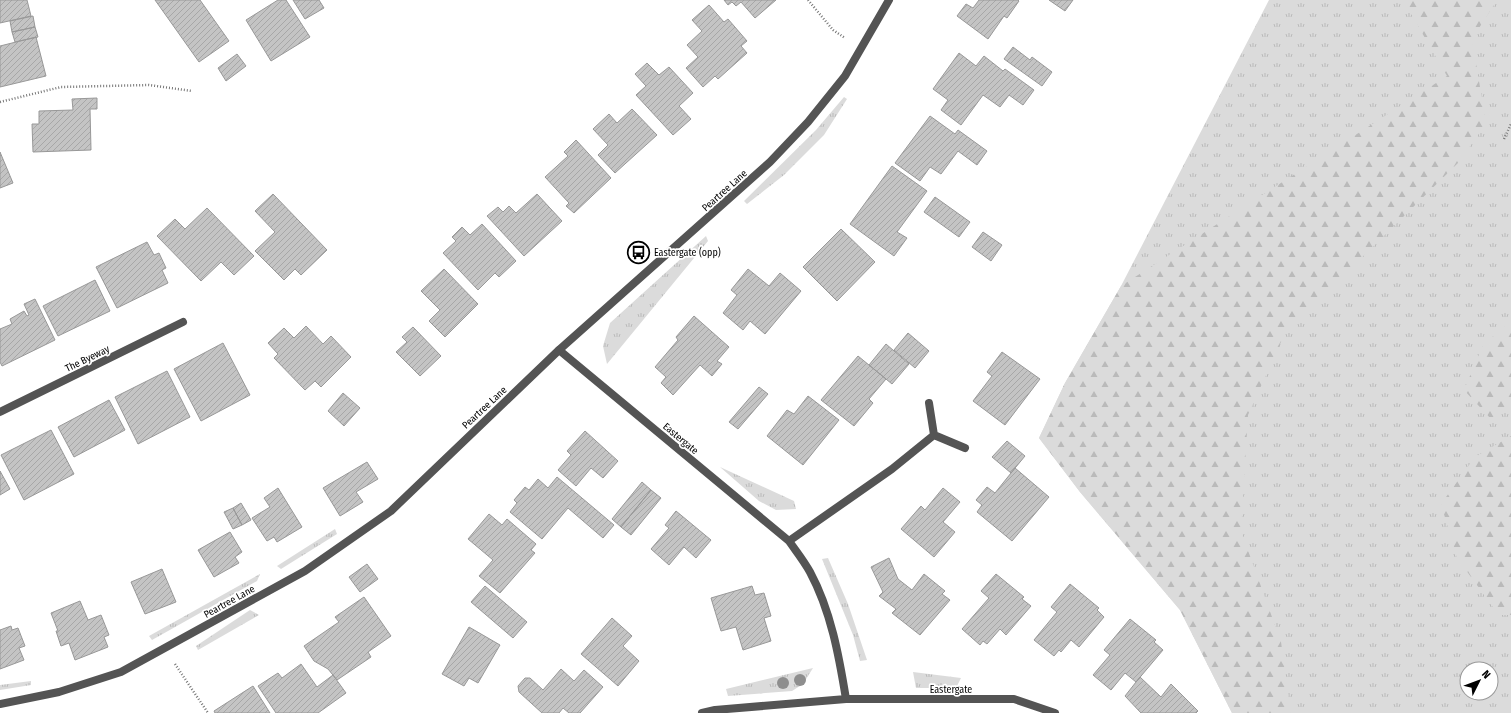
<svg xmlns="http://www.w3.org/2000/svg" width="1511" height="713" font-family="'Fira Sans Condensed',sans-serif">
<defs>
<pattern id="grass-tufts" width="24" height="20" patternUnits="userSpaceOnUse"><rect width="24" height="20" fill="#dbdbdb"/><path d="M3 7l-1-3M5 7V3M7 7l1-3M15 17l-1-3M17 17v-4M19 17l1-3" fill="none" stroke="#bababa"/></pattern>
<pattern id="forest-firs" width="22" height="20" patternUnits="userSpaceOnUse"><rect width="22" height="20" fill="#dbdbdb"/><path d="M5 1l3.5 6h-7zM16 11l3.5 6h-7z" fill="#bababa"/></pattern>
<pattern id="building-hatch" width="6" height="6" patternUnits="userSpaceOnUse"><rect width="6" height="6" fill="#c4c4c4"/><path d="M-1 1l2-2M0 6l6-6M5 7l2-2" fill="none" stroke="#a7a7a7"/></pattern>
</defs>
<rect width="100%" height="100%" fill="#fff"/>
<!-- grass -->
<path fill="url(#grass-tufts)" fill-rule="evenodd" d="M1269 0H1511V713H1232L1180 610 1080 492 1039 438 1065 383 1121 286ZM1467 669H1491V693H1467Z
M844 97 847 99 824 135 784 175 747 204 744 201 816 130Z
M706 236 708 241 607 364 603 346 610 323Z
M720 467 794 501 796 509 776 510 759 501Z
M335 529 337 534 281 569 277 566Z
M828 558 848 604 867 660 860 661 853 635 822 559Z
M260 574 257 581 152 640 149 636Z
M250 610 259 615 198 650 196 646Z
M813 668 803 684 792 691 728 696 726 689Z
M913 672 961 678 956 688H916Z
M31 681V685L0 690V685Z"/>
<!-- forest -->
<path fill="url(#forest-firs)" d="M1403 0H1497L1472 39 1486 123 1459 162 1285 333 1248 415 1241 531 1281 642 1291 713H1232L1180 610 1080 492 1039 438 1065 383 1121 286 1447 76Z
M1511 321V407L1491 419 1464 390 1483 345Z
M1511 436V615H1499L1457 558 1441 504 1475 457Z"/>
<!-- building -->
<path fill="url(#building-hatch)" stroke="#989898" d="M0 0H27L31 16 0 23Z
M155 0H200L229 41 199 62Z
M278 0H286L310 37 271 61 246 20Z
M293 0H319L324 8 305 19Z
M724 0H776L755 18 741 2 736 6 732 2 728 5Z
M979 0H1018L1019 1 1007 18 1004 16 988 39 957 16 966 4 973 8Z
M1049 0H1073L1065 11Z
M709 5 724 22 728 19 747 41 741 46 747 53 718 79 715 76 703 87 686 68 698 57 687 45 702 31 692 20Z
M33 16 35 27 12 32 10 21Z
M35 27 38 37 15 42 12 32Z
M36 37 46 76 0 87V46Z
M1013 47 1030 60 1032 57 1052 72 1042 86 1004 59Z
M959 53 976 66 984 56 1003 71 1005 69 1034 90 1023 105 1009 95 1000 107 983 95 961 125 941 110 948 100 933 89Z
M237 54 246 66 226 81 218 68Z
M647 63 659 75 669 67 693 93 679 106 691 119 673 135 636 95 646 86 635 74Z
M97 98V109H90L91 150 33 152 32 124H39V111L73 110 72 99Z
M632 109 657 135 615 173 598 155 608 145 593 129 609 114 617 123Z
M930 116 955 134 958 130 987 151 977 165 958 151 941 174 930 167 920 181 895 163Z
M576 140 611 178 574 213 566 206 569 203 545 177 568 156 564 152Z
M0 152 13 183 0 188Z
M892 166 927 191 897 232 907 238 894 256 850 224Z
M273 194 327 250 301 275 295 269 284 280 255 251 275 232 255 211Z
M537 194 562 221 524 256 487 216 498 207 503 212 509 206 516 213Z
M935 197 970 222 959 237 924 212Z
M207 208 254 256 234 275 221 262 201 281 157 236 175 219 185 229Z
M482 224 516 261 499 277 495 273 478 290 443 253 456 241 452 237 462 227 470 235Z
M841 229 875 262 837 301 803 267Z
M983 232 1002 245 991 261 972 247Z
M147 242 154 255 159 253 166 268 162 270 168 283 117 308 96 267Z
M444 269 478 304 445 337 429 321 440 310 421 291Z
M748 269 769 286 780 273 801 291 765 334 750 321 743 330 723 313 737 295 731 290Z
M95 280 110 311 58 336 43 306Z
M35 299 55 340 2 366 0 362V329L12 324 10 319 24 311 27 316 29 315 24 304Z
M694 316 729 347 717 361 722 364 712 376 700 365 673 395 661 383 666 377 655 367 678 340 676 337Z
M306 326 323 344 331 336 351 357 321 387 315 381 305 390 274 358 278 354 268 343 284 328 294 338Z
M413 327 441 356 420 376 396 352 407 342 402 337Z
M908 333 929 351 915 368 894 350Z
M223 343 250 395 201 421 174 369Z
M886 344 909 364 892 384 869 365Z
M1002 352 1040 379 1005 425 973 401 992 376 987 372Z
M858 356 886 379 869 399 873 403 854 426 821 400Z
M167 371 190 417 138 444 115 397Z
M759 387 768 394 738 429 729 422Z
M343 393 360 408 344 426 328 411Z
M808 396 839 420 803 465 767 436 787 410 794 414Z
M109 400 125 430 74 457 58 427Z
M51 430 74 474 24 500 1 455Z
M585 431 618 461 603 478 591 468 576 486 558 470 571 455 567 451Z
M1007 441 1025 456 1011 473 992 457Z
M367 462 378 479 356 492 363 502 340 516 323 488Z
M1015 468 1049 497 1012 541 977 512 982 505 976 500 987 487 995 493Z
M0 471 10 489 0 495Z
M557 477 614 525 603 538 568 508 542 539 510 512 517 503 514 500 525 487 529 490 538 479 548 488Z
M642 482 651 490 621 527 612 519Z
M278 488 302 527 277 542 274 537 267 541 252 518 270 507 264 498Z
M943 488 960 502 943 522 955 532 934 557 901 529 921 506 925 510Z
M651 490 661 498 631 535 621 527Z
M241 503 251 520 242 525 233 508Z
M233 508 242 525 233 529 224 512Z
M676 511 711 540 696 558 684 547 669 565 651 549 669 528 665 525Z
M489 514 502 525 507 519 536 544 531 550 535 553 500 593 479 576 493 560 468 539Z
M230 532 242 552 235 557 239 563 214 577 198 550Z
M889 558 898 579 912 590 924 574 945 591 942 594 950 600 920 635 892 613 896 609 879 596 883 592 871 567Z
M367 564 378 579 360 592 349 577Z
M162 569 176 602 145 614 131 582Z
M996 574 1024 597 1022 599 1031 606 1006 635 1000 629 987 644 983 641 980 645 962 629 989 598 981 591Z
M1070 584 1099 608 1097 610 1104 617 1079 647 1071 640 1061 652 1059 650 1054 656 1034 640 1057 612 1051 607Z
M485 586 527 622 513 638 471 602Z
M752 586 755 595 764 593 771 616 764 618 771 641 743 650 736 627 721 631 711 598Z
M364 597 391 636 368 652 371 657 337 680 328 669 314 661 304 646 339 622 335 617Z
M80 601 88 620 101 615 109 635 104 637 108 647 75 660 69 643 61 646 56 631H58L51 613Z
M612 618 632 636 623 646 639 661 618 686 581 654Z
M1130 619 1156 640 1154 642 1163 650 1136 682 1125 673 1111 690 1093 675 1110 655 1104 650Z
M11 626 12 630 18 628 25 646 19 648 24 660 0 669V630Z
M469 627 500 645 478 683 469 678 464 686 442 674Z
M301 664 317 687 333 675 346 693 318 713H276L258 686 278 673 282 678Z
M561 669 574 681 584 670 603 687 580 713H569L563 708 559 713H542L519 692 518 686 525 678H530L543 690Z
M1140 677 1161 697 1171 684 1198 711 1196 713H1141L1125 696Z
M253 686 270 713H215L214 711Z"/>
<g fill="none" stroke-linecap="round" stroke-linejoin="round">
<!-- path -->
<path stroke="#767676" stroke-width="2.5" stroke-dasharray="1 2" stroke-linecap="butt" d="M808 0 833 30 845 38
M0 102 61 87 149 85 192 91
M1504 139 1511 124
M175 664 208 713"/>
<!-- minor -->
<path stroke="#545454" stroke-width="8" d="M559 350 789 541C796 551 804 561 810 572 831 611 839 656 846 699
M929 403 934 435 965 448
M0 412 183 322
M789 541 892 469 934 435
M702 713 715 710 846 699H1014L1055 713"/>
<!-- tertiary -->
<path stroke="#545454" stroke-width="8" d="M0 704 59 692 121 672 305 571 391 511 559 350 770 162 808 122 845 76 889 0"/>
</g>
<!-- trees -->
<g fill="#8e8e8e">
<circle cx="800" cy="680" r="6"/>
<circle cx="783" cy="683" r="6"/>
</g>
<!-- icons -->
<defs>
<symbol id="bus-ring" viewBox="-11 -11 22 22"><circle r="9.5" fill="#fff" stroke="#000" stroke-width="1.5"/><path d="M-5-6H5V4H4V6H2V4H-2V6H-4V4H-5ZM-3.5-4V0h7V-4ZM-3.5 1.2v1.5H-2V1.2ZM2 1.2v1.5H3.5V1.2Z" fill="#000"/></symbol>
</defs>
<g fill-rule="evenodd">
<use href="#bus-ring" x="626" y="240" width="25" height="25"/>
</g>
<g text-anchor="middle" stroke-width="3.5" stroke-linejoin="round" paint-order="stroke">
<!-- street labels -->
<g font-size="10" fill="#000" stroke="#fff">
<text transform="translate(724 190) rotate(-42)" y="4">Peartree Lane</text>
<text transform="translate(87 358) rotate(-26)" y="4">The Byeway</text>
<text transform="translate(484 407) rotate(-43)" y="4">Peartree Lane</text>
<text transform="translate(681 438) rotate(40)" y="4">Eastergate</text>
<text transform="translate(229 601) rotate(-29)" y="4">Peartree Lane</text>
<text x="951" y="693">Eastergate</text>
</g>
<!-- poi labels -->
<g font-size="10" fill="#000" stroke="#fff" text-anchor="start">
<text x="654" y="256">Eastergate (opp)</text>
</g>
</g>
<!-- north arrow -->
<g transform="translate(1479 681) rotate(48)"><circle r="19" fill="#ffffff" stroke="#999999"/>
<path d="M0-3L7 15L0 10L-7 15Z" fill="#000000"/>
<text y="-6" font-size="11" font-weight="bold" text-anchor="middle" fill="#000000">N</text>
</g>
</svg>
